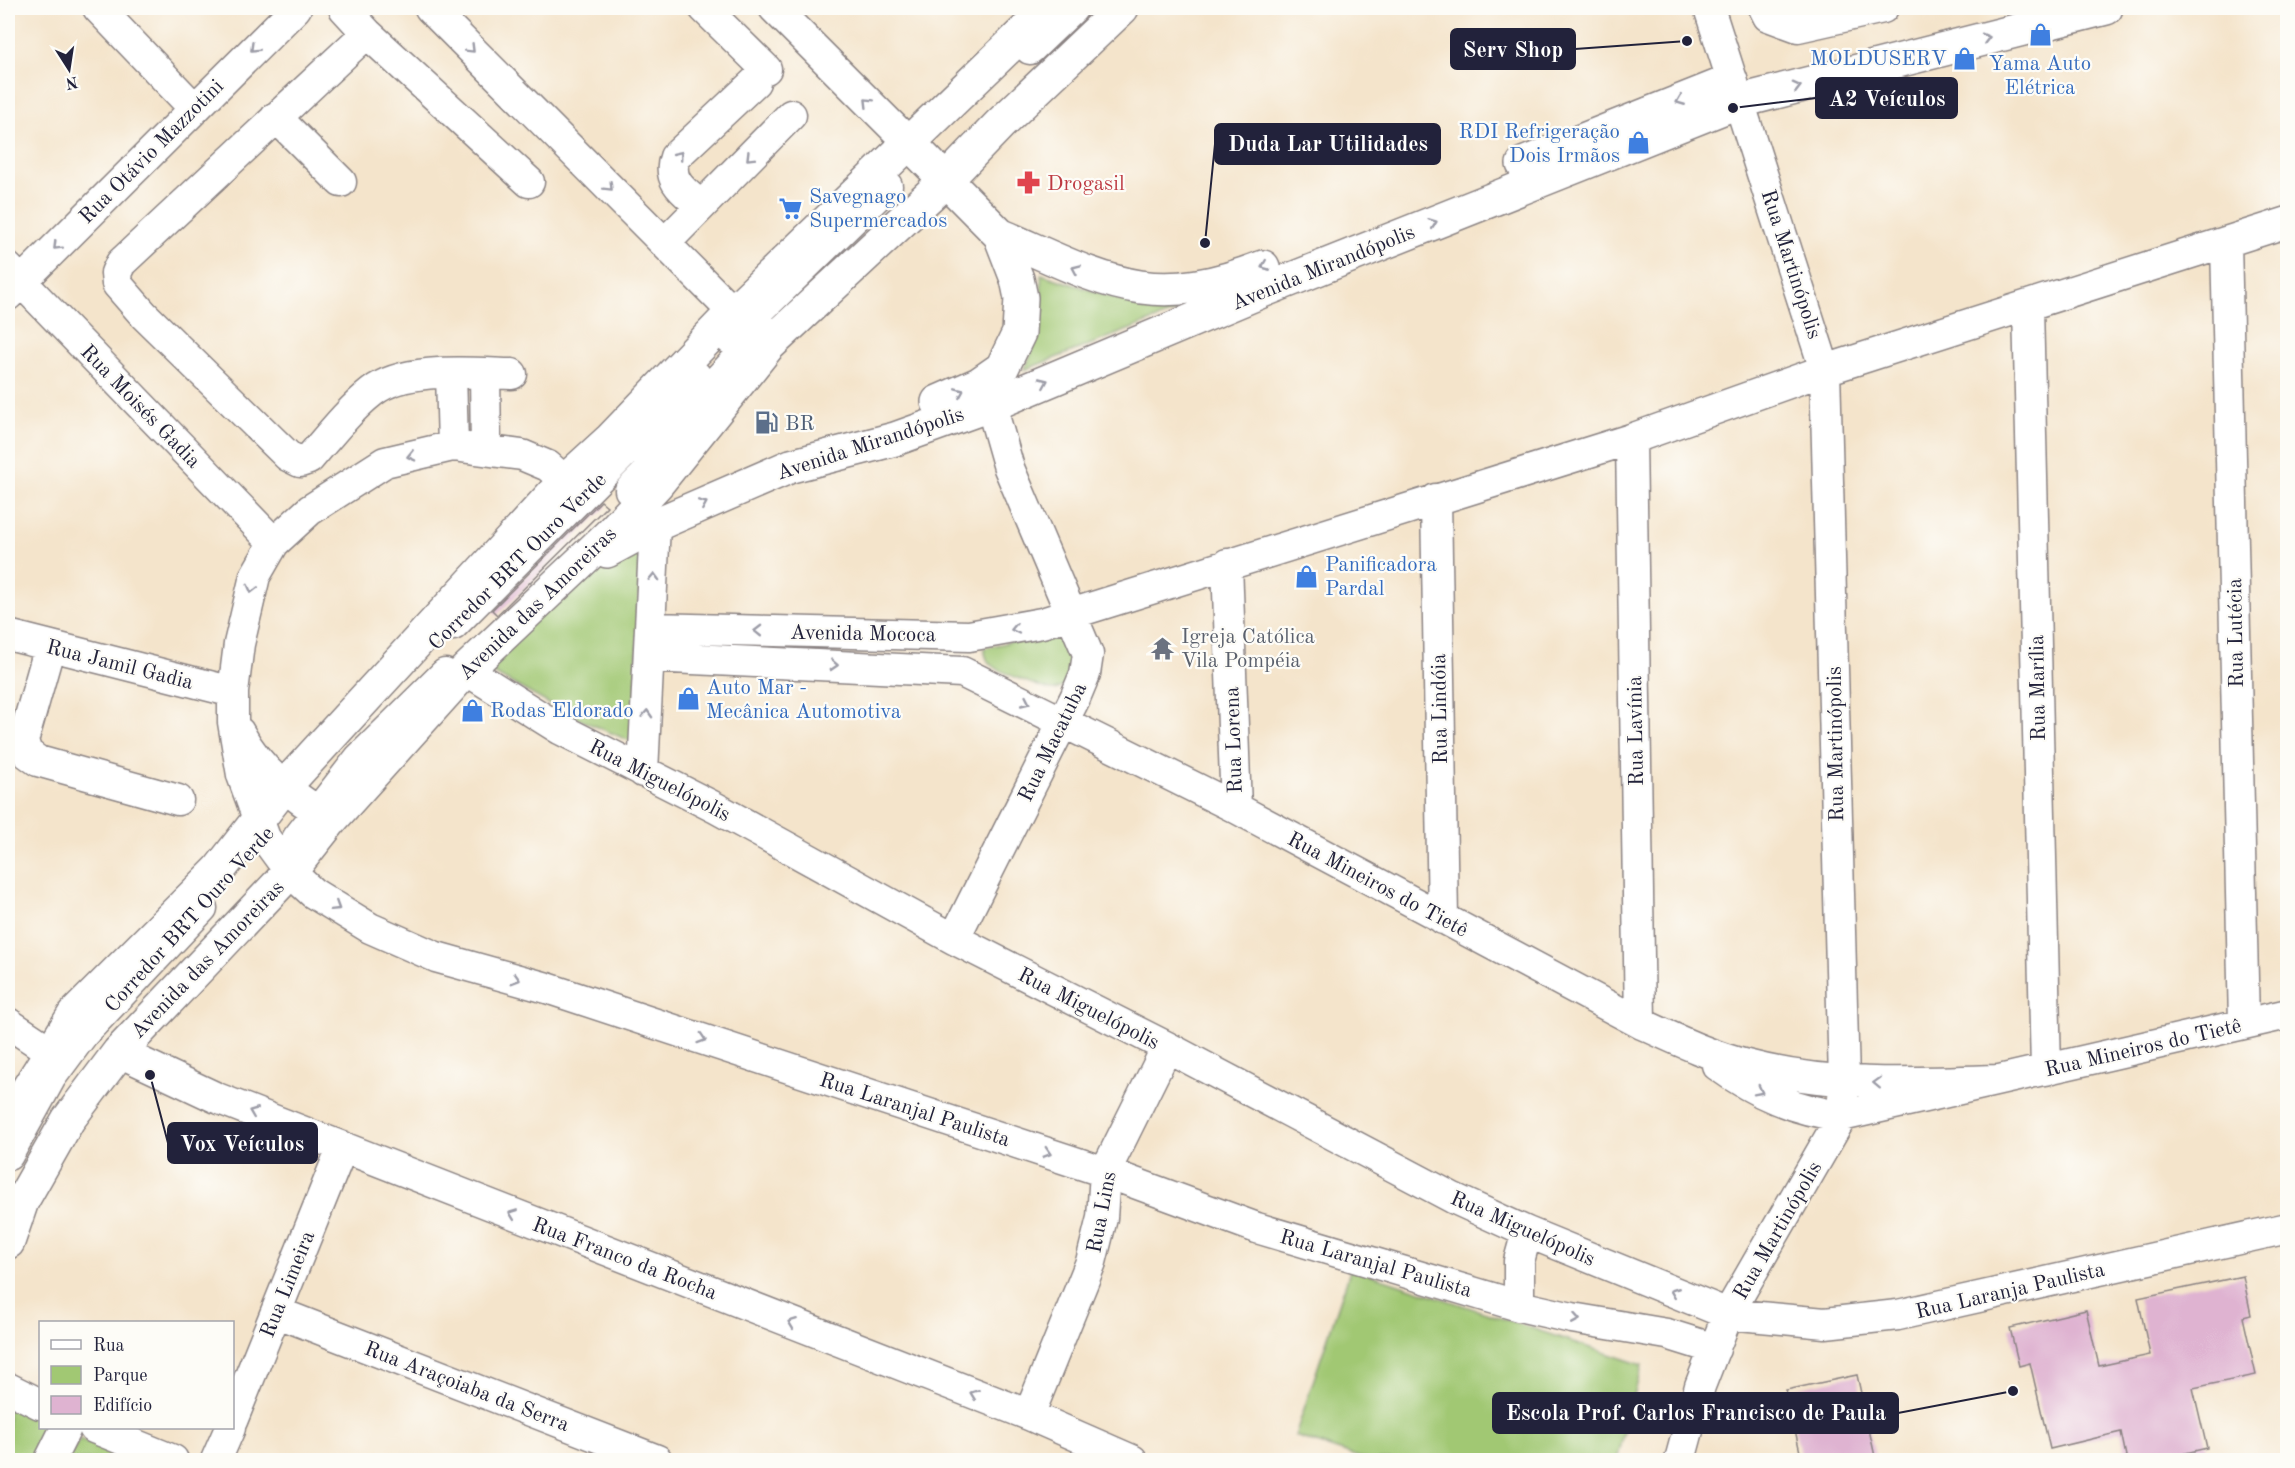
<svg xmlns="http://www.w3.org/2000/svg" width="2295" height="1468" font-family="'Old Standard TT',serif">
<rect width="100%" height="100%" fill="#fdfcf7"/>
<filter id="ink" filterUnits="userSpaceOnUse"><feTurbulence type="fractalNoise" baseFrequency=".0167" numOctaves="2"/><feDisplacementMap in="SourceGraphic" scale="12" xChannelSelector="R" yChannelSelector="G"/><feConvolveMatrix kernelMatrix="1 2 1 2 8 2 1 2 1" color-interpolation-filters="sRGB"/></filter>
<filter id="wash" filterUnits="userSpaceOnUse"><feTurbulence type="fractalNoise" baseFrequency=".008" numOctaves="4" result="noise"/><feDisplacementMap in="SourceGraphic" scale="24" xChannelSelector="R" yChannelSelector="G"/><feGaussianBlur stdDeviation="1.35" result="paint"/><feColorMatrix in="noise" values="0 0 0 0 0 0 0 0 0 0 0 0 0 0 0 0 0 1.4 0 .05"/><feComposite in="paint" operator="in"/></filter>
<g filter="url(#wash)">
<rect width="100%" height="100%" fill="#f4e4cb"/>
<!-- green -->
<path fill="#a1c873" stroke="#627557" stroke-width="1.5" d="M1041 274 1124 301 1180 310 1024 370C1039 341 1043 306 1041 274Z
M640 543 635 743 571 716 490 671 489 652 552 592Z
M1057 631C1070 645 1081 682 1055 690 1048 692 997 670 991 665 986 661 985 654 984 648Z
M1351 1268 1642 1365 1617 1460H1367L1295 1436Z
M8 1400 35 1415 46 1432 38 1460H8Z
M80 1439 128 1460H67Z"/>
<g id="blocks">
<!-- building -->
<path fill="#dfb3d1" d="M601 501 607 506 497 615 492 610Z
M2243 1276 2251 1315 2243 1317 2256 1375 2193 1388 2207 1448 2152 1461H2127L2121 1432 2050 1449 2030 1363 2019 1366 2010 1328 2086 1310 2099 1366 2150 1355 2138 1298Z
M1857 1375 1876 1461H1802L1786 1390Z"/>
</g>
</g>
<g filter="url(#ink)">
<use href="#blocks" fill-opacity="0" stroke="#8b8383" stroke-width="1.5"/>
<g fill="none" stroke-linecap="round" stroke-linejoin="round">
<defs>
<path id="minor" d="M98 8 193 107
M344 8 367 33 529 182
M430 8 733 312
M704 8 766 69
M774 8 909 143
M1764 8 1768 16 1798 27 1883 8
M367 33 121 263 116 273 117 284 144 315 288 456 300 462 309 459C328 437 349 410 372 392 404 366 473 373 512 374
M1030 49 1073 8
M276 117 341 182
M701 206C685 192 666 181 675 157L755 82
M2226 242 2244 1023
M665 243 791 115
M8 268 274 543
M8 295 296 8
M2028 307 2046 1070
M730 339 887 186
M451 373 453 446
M485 374 486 449
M1631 439 1640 1023
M565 481 548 466 522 455 453 446 385 462 310 510 274 543 255 576 239 644 233 692V722L242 775 265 838 290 872 313 893 370 928 436 957 547 988 1105 1172 1257 1228 1519 1306 1572 1318 1667 1334 1715 1349
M630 490 645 475 695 404 765 330
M1436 499 1443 919
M1227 564 1236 808
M453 625 625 452 696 376
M652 628 969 636 1042 623 1631 439 1825 370 2288 222
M8 635 233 692
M50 646 23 741 27 753 38 761 178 800
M650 657 962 672 1236 808 1640 1023C1675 1039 1710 1056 1747 1065 1830 1087 1913 1083 1998 1080
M466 670 560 729 716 808 954 939 1167 1047 1453 1198 1527 1232 1728 1314 1825 1323 1898 1315 2288 1228
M239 732C260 772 294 797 331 820
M643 772 655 525
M297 839 359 759 445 674
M954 939 1075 698 1085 674 1088 654 1009 468 995 419 1000 380
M8 1023 50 1051
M119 1052 217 1098 1029 1415 1132 1460
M1717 1065C1757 1094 1794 1110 1842 1116L2288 1014
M8 1155 51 1077 83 1034 202 908
M1519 1306V1261L1527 1232
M276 1312 657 1460
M8 1388 40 1404
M1029 1415 1091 1262 1102 1218 1105 1172 1167 1047
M232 1421 342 1148
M94 1428 173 1460
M50 1460 66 1428
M216 1460 230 1428
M1680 1460 1700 1386 1728 1314 1842 1116 1844 1081 1825 370 1709 8"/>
<path id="major" d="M909 143 1000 235 1017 279 1021 298 1019 333 1002 368 979 384 938 402
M1523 164 1731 81
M1000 235C1104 280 1149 312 1263 267
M607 551 655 525 791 466 895 439 998 402 1262 291 1740 101 2106 8
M8 1121 74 1015 219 870 283 788 565 481 611 439 733 312 1049 8
M8 1242 22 1201 68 1120 119 1052 290 872 331 820 466 670 609 535 657 484 768 346 945 181 1000 124 1122 8"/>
</defs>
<!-- minor casing -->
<use href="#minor" stroke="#8b8383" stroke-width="33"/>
<!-- major casing -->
<use href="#major" stroke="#8b8383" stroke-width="36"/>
<!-- minor -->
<use href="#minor" stroke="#fff" stroke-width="30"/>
<!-- major -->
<use href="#major" stroke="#fff" stroke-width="33"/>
</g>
<!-- one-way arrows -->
<defs><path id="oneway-chevron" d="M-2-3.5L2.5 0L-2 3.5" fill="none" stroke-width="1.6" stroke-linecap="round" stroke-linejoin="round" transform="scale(1.5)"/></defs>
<g stroke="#9c9ca7">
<use href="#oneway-chevron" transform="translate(1986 38) rotate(-14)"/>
<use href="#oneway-chevron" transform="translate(254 48) rotate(136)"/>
<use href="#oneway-chevron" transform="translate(471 49) rotate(45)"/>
<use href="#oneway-chevron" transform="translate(1797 87) rotate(-14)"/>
<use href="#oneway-chevron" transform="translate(1680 101) rotate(158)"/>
<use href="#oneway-chevron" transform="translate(868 102) rotate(-135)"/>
<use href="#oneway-chevron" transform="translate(679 155) rotate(-51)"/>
<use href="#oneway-chevron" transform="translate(750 157) rotate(135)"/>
<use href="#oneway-chevron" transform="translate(609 187) rotate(45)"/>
<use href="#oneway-chevron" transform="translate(1433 223) rotate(-21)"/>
<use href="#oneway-chevron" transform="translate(57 246) rotate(135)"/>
<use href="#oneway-chevron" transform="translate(1265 266) rotate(158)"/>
<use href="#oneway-chevron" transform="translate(1076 269) rotate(-156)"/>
<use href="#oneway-chevron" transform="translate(1044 382) rotate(-23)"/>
<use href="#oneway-chevron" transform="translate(960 392) rotate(-23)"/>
<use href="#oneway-chevron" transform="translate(411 456) rotate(167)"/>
<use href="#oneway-chevron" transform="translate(703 504) rotate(-23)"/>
<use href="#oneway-chevron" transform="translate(654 577) rotate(-88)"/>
<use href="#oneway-chevron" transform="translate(252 589) rotate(104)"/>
<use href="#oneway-chevron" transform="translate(1015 629) rotate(168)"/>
<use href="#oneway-chevron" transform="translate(758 631) rotate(-179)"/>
<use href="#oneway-chevron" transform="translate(834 665) rotate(3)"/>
<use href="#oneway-chevron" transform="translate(1026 702) rotate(25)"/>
<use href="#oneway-chevron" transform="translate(647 714) rotate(-87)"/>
<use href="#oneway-chevron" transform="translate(336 907) rotate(32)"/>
<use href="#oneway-chevron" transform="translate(516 979) rotate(16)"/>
<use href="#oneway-chevron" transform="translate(702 1039) rotate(18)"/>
<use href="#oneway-chevron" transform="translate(1877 1083) rotate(-178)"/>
<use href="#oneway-chevron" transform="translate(1759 1091) rotate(27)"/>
<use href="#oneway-chevron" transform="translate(253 1112) rotate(-158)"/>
<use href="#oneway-chevron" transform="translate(1047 1153) rotate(18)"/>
<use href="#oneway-chevron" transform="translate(513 1214) rotate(-159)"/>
<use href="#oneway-chevron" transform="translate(1674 1292) rotate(-158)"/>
<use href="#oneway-chevron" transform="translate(1576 1319) rotate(10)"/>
<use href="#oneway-chevron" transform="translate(792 1323) rotate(-159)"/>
<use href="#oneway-chevron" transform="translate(974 1394) rotate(-159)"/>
</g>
</g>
<!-- icons -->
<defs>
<symbol id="shop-bare" viewBox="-9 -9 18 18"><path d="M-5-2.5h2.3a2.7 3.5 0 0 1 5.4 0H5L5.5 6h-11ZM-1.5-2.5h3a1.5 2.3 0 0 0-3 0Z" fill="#3f7fe0" stroke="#fdfcf7" stroke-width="2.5" paint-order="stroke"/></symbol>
<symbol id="pharmacy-bare" viewBox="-9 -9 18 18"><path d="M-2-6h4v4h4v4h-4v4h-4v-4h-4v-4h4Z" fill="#e0444e" stroke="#fdfcf7" stroke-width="2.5" paint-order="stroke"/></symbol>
<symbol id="supermarket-bare" viewBox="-9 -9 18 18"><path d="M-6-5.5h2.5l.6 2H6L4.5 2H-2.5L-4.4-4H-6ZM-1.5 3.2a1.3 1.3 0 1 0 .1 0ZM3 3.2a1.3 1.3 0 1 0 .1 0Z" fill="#3f7fe0" stroke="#fdfcf7" stroke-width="2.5" paint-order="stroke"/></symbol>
<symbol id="fuel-bare" viewBox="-9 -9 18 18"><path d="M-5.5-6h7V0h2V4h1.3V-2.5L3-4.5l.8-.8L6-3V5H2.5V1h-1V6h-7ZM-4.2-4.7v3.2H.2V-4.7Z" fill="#5c6f8a" stroke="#fdfcf7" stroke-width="2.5" paint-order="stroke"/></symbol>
<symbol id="temple-bare" viewBox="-9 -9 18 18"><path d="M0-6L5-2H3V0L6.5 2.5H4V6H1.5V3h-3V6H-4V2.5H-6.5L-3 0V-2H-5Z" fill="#6b7280" stroke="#fdfcf7" stroke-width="2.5" paint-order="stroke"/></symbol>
</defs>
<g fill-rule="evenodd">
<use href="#shop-bare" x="2024" y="18" width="33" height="33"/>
<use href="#shop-bare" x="1948" y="42" width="33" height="33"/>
<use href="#shop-bare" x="1622" y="126" width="33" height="33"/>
<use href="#pharmacy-bare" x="1012" y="166" width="33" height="33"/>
<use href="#supermarket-bare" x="774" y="192" width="33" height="33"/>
<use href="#fuel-bare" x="750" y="406" width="33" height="33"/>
<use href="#shop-bare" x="1290" y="560" width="33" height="33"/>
<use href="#temple-bare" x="1146" y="632" width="33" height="33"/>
<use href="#shop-bare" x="672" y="682" width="33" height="33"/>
<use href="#shop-bare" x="456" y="694" width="33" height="33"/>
</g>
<g text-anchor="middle" stroke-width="4.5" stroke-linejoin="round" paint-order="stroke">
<!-- shop labels -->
<g font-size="21" fill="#366cbe" stroke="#fdfcf7" text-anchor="start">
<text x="1947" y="65" text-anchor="end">MOLDUSERV</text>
<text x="2040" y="70" text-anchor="middle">Yama Auto<tspan x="2040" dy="24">Elétrica</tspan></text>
<text x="1620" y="138" text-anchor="end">RDI Refrigeração<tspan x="1620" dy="24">Dois Irmãos</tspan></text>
<text x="809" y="203">Savegnago<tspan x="809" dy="24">Supermercados</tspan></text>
<text x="1325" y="571">Panificadora<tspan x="1325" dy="24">Pardal</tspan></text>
<text x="706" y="694">Auto Mar -<tspan x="706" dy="24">Mecânica Automotiva</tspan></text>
<text x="490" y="717">Rodas Eldorado</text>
</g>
<!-- street labels -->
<g font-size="21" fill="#22223b" stroke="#fdfcf7">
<text transform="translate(151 151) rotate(-45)" y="7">Rua Otávio Mazzotini</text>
<text transform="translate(1792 264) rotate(72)" y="7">Rua Martinópolis</text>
<text transform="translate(1323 267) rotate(-22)" y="7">Avenida Mirandópolis</text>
<text transform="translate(141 406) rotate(46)" y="7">Rua Moisés Gadia</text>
<text transform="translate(870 443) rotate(-18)" y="7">Avenida Mirandópolis</text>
<text transform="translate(517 561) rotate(-45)" y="7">Corredor BRT Ouro Verde</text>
<text transform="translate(537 603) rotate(-44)" y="7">Avenida das Amoreiras</text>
<text transform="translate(863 633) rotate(1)" y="7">Avenida Mococa</text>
<text transform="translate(2235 633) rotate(-91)" y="7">Rua Lutécia</text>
<text transform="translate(120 664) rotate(14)" y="7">Rua Jamil Gadia</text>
<text transform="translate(2037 688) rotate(-91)" y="7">Rua Marília</text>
<text transform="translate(1439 709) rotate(-91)" y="7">Rua Lindóia</text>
<text transform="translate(1635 731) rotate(-91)" y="7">Rua Lavínia</text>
<text transform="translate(1233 740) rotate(-92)" y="7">Rua Lorena</text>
<text transform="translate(1052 742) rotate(-64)" y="7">Rua Macatuba</text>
<text transform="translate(1835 744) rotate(-91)" y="7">Rua Martinópolis</text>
<text transform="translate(660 780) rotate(27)" y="7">Rua Miguelópolis</text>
<text transform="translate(1378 884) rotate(28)" y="7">Rua Mineiros do Tietê</text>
<text transform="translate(189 919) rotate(-48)" y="7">Corredor BRT Ouro Verde</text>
<text transform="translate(207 959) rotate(-46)" y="7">Avenida das Amoreiras</text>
<text transform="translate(1089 1008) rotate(27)" y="7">Rua Miguelópolis</text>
<text transform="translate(2143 1047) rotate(-13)" y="7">Rua Mineiros do Tietê</text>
<text transform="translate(915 1109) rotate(18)" y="7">Rua Laranjal Paulista</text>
<text transform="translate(1101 1212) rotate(-79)" y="7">Rua Lins</text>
<text transform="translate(1523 1228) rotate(24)" y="7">Rua Miguelópolis</text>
<text transform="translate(1777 1230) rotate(-60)" y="7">Rua Martinópolis</text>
<text transform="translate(625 1258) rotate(21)" y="7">Rua Franco da Rocha</text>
<text transform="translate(1376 1263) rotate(16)" y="7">Rua Laranjal Paulista</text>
<text transform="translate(287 1284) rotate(-68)" y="7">Rua Limeira</text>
<text transform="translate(2010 1290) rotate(-13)" y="7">Rua Laranja Paulista</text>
<text transform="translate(467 1386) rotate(21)" y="7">Rua Araçoiaba da Serra</text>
</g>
<!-- health labels -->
<g font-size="21" fill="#be3a42" stroke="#fdfcf7" text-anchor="start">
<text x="1047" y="190">Drogasil</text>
</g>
<!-- service labels -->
<g font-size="21" fill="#4e5e75" stroke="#fdfcf7" text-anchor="start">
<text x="785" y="430">BR</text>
</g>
<!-- worship labels -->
<g font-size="21" fill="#5b616d" stroke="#fdfcf7" text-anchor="start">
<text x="1181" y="643">Igreja Católica<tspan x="1181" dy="24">Vila Pompéia</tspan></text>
</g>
</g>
<!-- callouts -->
<path fill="none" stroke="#22223b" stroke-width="2" d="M1687 41L1575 49M1733 108L1816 98M1205 243L1215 144M150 1075L168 1143M2013 1391L1898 1413"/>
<g fill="#22223b" stroke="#fdfcf7" stroke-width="2">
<circle cx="1687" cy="41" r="6"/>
<circle cx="1733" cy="108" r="6"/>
<circle cx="1205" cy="243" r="6"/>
<circle cx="150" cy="1075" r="6"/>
<circle cx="2013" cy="1391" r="6"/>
</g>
<g fill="#22223b" stroke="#22223b" stroke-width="2">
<rect x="1451" y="29" width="124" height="40" rx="6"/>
<rect x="1816" y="78" width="141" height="40" rx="6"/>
<rect x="1215" y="124" width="225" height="40" rx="6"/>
<rect x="168" y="1123" width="149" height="40" rx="6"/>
<rect x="1493" y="1393" width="405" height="40" rx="6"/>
</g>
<g font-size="22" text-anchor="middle" font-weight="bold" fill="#fff">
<text x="1513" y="57">Serv Shop</text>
<text x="1887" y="106">A2 Veículos</text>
<text x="1328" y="151">Duda Lar Utilidades</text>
<text x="242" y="1151">Vox Veículos</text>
<text x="1696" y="1420">Escola Prof. Carlos Francisco de Paula</text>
</g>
<!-- margin -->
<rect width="2295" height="1468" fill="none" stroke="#fdfcf7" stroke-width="30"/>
<!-- legend -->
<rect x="39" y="1321" width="195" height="108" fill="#fdfcf7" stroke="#a5a5ac" stroke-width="1.5"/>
<rect x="51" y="1340" width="30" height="9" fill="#ffffff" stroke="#a5a5ac" stroke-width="1.5"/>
<text x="93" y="1351" font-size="18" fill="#22223b">Rua</text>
<rect x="51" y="1366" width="30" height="18" fill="#a1c873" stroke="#a5a5ac" stroke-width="1.5"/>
<text x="93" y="1381" font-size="18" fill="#22223b">Parque</text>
<rect x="51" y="1396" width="30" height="18" fill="#dfb3d1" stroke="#a5a5ac" stroke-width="1.5"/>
<text x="93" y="1411" font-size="18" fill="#22223b">Edifício</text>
<!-- north arrow -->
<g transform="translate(69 69) rotate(168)" stroke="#fdfcf7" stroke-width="4.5" paint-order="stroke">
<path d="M0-4.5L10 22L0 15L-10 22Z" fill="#22223b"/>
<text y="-9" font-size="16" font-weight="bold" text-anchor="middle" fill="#22223b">N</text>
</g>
</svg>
